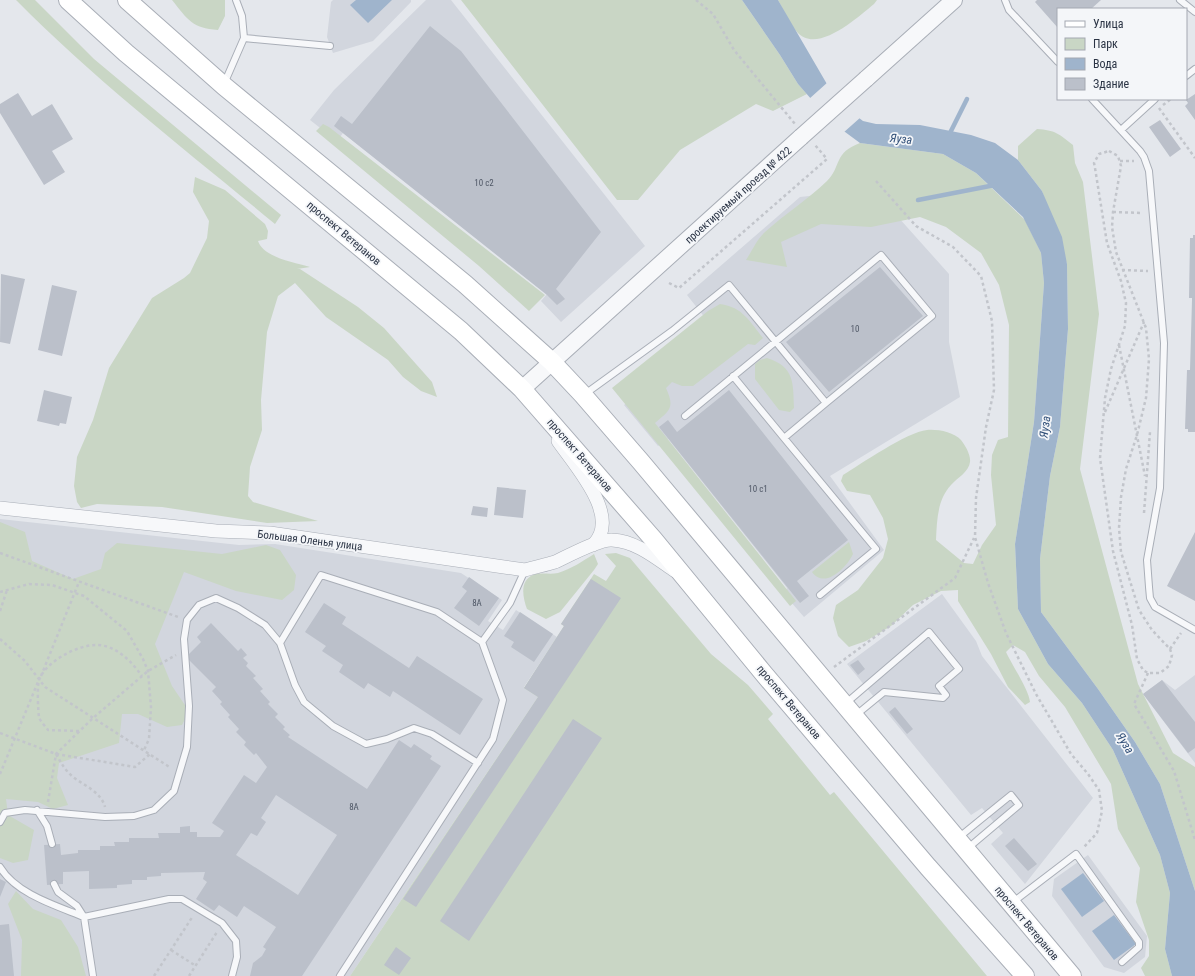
<svg xmlns="http://www.w3.org/2000/svg" width="1195" height="976" font-family="'Roboto Condensed',sans-serif">
<rect width="100%" height="100%" fill="#e4e7ec"/>
<!-- built -->
<path fill="#d2d6de" d="M333 0H411V2L373 41 333 53 327 37 331 2Z
M426 0H451L645 246 561 322 541 301 547 294 343 133 337 141 310 120 334 90Z
M873 189 949 274V342L960 397 830 476 884 550 804 617 784 594 787 588 668 439 658 446 624 405 717 333 687 295 800 197Z
M0 519 239 545 275 544 461 573 502 600 488 621 503 630 516 610 557 637 524 687 538 697 350 976H0Z
M942 594 976 641 982 656 1093 798 1025 884 991 844 1003 833 982 808 971 815 847 664Z
M1195 675V763L1143 694 1162 680 1175 690Z
M1088 855 1147 936 1145 957 1124 973 1104 967 1052 896 1054 879Z"/>
<!-- green -->
<path fill="#c9d6c5" d="M16 0H35L94 59 281 215 275 224C187 151 96 81 16 0Z
M172 0H225V16L218 30C192 28 188 20 172 0Z
M461 0H742L780 55 798 84 807 94 773 111 756 104 680 150 638 200H617Z
M778 0H877L874 4C858 17 817 55 797 32 789 23 784 10 778 0Z
M323 124 329 127 545 295 529 311 479 266 316 131Z
M1037 129C1055 130 1059 134 1073 145L1075 163 1083 182 1099 314 1080 469 1138 684 1173 753 1195 767V891L1160 784 1135 742 1098 689 1041 612 1040 559 1050 476 1060 427 1068 329 1067 264 1042 191 1018 160V146Z
M860 143 943 154 976 173 1025 220 1041 253 1044 283 1034 422 1015 544 1018 609 1048 664 1082 703 1113 750 1160 855 1170 893 1165 949 1172 976H1145L1141 968 1149 956V940L1136 902 1140 868 1118 829 1111 784 1065 707 1039 676 1025 652 1013 645 1006 652C1012 665 1029 690 1030 702L1025 705 1008 687 991 654 958 601V590L941 591 913 605 891 626 866 641 849 647 838 636 833 618 836 605 858 590 883 558 888 539 883 518 870 495 847 491 841 481 843 475C861 464 907 432 927 430 937 429 954 432 961 440 965 445 971 455 970 462 969 472 957 478 951 485 937 500 937 521 936 540L964 563 973 564 982 545 996 525 991 475 992 455 998 440 1008 437 1009 325 999 285 981 253 946 227 920 217 871 227 821 224 781 242 787 267 746 260C752 251 757 239 765 232 785 214 807 200 827 181 842 166 833 153 860 143Z
M195 177 225 190 265 224 268 231 267 239 258 241C264 258 294 262 310 267L297 269H300L358 307 384 328 432 382 437 397 421 391 403 377 388 360 326 317 295 283 278 296 267 332 261 400 262 430 250 467 248 496 253 502 318 521 267 523 162 507 97 504 81 508 77 502 74 486 77 457 93 420 109 368 152 298 184 278 190 273 207 238 209 221 193 192Z
M720 304C743 307 750 322 763 338L755 345 748 344 693 386H682L672 382 666 388C675 408 670 410 655 423L796 601 790 606 612 388 708 311Z
M767 358C795 367 793 383 794 408L790 412 779 410 755 379V364L760 360Z
M0 522 25 532 32 561 73 579 101 569 105 553 117 543 222 554 266 545 280 550 296 575 294 590 282 600 236 591 184 572 155 644 172 686 189 711 182 725 167 727 138 714H122L119 743 59 763 57 778 68 805 53 809 38 802 6 799 8 815 34 830 28 860 13 863 0 858Z
M849 542 853 554C847 567 825 590 812 572Z
M616 553 630 558 711 654 748 685 773 714 768 719 830 795 834 792 987 976H350L538 697 524 688 564 626 561 624 594 574 606 581 616 566 605 554Z
M594 554 598 564 594 570 560 612 546 619 527 609C523 598 519 581 533 575 540 572 550 575 558 573 571 569 583 561 594 554Z
M16 891 33 909 61 920 78 947 86 976H21L22 940 8 904Z"/>
<!-- water -->
<path fill="#9fb4cc" d="M356 0H392L368 23 350 5Z
M742 0H778L831 91 846 108 863 121 876 124 920 125 971 135 995 143 1018 160 1042 191 1062 237 1067 264 1068 329 1060 427 1050 476 1040 559 1041 612 1098 689 1135 742 1160 784 1195 891V976H1172L1165 949 1170 893 1160 855 1113 750 1082 703 1048 664 1018 609 1015 544 1034 422 1044 283 1041 253 1023 217 976 173 943 154 860 143 841 129 819 108 798 84 780 55Z
M1083 873 1104 901 1082 917 1061 889Z
M1114 915 1136 944 1114 960 1092 931Z"/>
<!-- pier -->
<path fill="#e4e7ec" d="M828 82 847 107 861 117 843 133 809 99Z"/>
<g fill="none" stroke-linecap="round" stroke-linejoin="round">
<!-- stream -->
<path stroke="#9fb4cc" stroke-width="4.5" d="M949 135 967 99
M918 200 995 185"/>
</g>
<!-- building -->
<path fill="#bbc0ca" fill-rule="evenodd" d="M1037 0H1101L1091 9H1058V28L1035 2Z
M430 26 461 51 601 232 556 289 565 299 557 305 547 295 334 126 341 116 352 124Z
M18 93 32 116 52 104 73 139 52 151 65 172 44 185 0 113V104Z
M1195 94V120L1185 106 1188 103 1186 100Z
M1160 120 1181 149 1170 157 1149 127Z
M1193 235H1195V432H1188V429H1185L1187 370H1190L1192 300V298H1189L1190 238H1193Z
M880 267 923 316 829 392 786 342Z
M1 274 25 279 10 344 0 342Z
M52 285 77 291 62 356 38 350Z
M44 390 72 397 66 424 60 423 59 426 37 421Z
M729 390 848 540 797 581 809 596 800 603 659 427 668 420 677 432Z
M497 487 526 490 523 518 494 515Z
M473 506 488 508 487 517 471 515Z
M1195 532V601L1167 586Z
M469 577 499 598 479 626 454 608 467 591 462 587Z
M591 579 621 598 416 907 403 899 538 697 524 688 564 626 561 624Z
M324 603 346 617 342 624 409 668 417 656 483 699 460 735 393 691 390 697 368 683 364 689 339 672 343 665 322 651 326 646 305 632Z
M520 612 553 634 534 662 511 647 514 642 504 636Z
M211 623 238 651 241 648 247 655 243 658 248 663 246 666 256 676 253 678 263 689 260 691 270 702 268 704 278 714 275 717 285 727 283 729 290 735 288 737 367 789 399 740 411 748 414 744 432 756 430 759 441 766 302 976H250L253 963 262 956 266 949 263 947 276 927 244 906 237 917 219 905 214 911 196 899 207 882 203 879 205 872 161 873V876L147 877V880H132V884L117 885V888L89 889V871L63 872V884L47 885 44 845 60 844 61 855 78 853V850H100V846H115L114 842H129V838H159L158 833H180V827L190 826V832H197V837H220L224 831 212 823 244 775 256 783 267 767 256 753 254 755 244 745 246 742 236 732 239 729 228 717 230 715 220 704 222 702 212 691 216 687 186 657 201 642 197 637ZM276 795 337 835 298 895 236 855 251 833 257 836 266 822 261 818Z
M858 660 865 669 858 675 850 665Z
M1162 680 1195 722V748L1188 753 1143 694Z
M895 707 913 729 907 734 889 712Z
M573 719 602 738 469 941 440 921Z
M1014 838 1037 864 1028 871 1005 846Z
M0 879 6 882 0 897Z
M9 924 14 976H0V925Z
M396 947 411 958 399 975 384 965Z"/>
<g fill="none" stroke-linecap="round" stroke-linejoin="round">
<defs>
<path id="service" d="M236 0 242 16 244 38
M1005 0 1009 10 1058 62
M1180 0 1195 12
M1186 76 1195 69
M224 84 244 38 330 46
M1092 99 1140 151 1144 157 1149 171 1164 343 1160 488 1147 560 1149 587 1150 598 1155 607 1195 630
M1121 130 1155 99
M733 376 784 438
M585 394 672 331 729 285 826 403 784 438 876 549 820 595
M685 416 881 255 932 316 826 403
M280 643 321 575 437 612 482 642
M845 704 929 632 959 669 939 686 946 695 943 698 884 692 856 715
M37 810 47 826 52 844
M0 822 5 813 25 810 105 817 134 816 154 810 174 791 187 747 189 706 184 639 187 620 199 605 216 598 238 608 265 625 280 643 295 685 304 702 333 726 366 744 387 739 414 728 432 734 478 763
M958 838 1011 795 1019 805 968 848
M0 867C16 894 57 906 84 917L93 976
M54 884 58 892 77 906 84 917 169 899H182L222 923 236 941 237 957 232 976
M1013 902 1076 854 1139 942V947L1122 962
M340 976 493 739 503 700 482 642 510 603 525 570"/>
<path id="minor" d="M558 441C576 467 622 517 593 545
M0 508 216 531 270 533 525 570C535 567 545 565 555 562 568 556 599 539 612 540 636 541 656 558 675 571"/>
<path id="tertiary" d="M866 79 954 0
M522 389 801 137"/>
<path id="secondary" d="M68 0 126 53 461 331 522 389 654 540 764 674 928 867 1025 976
M127 0 224 86 465 284 552 362 583 395 641 462 1072 976"/>
</defs>
<!-- service casing -->
<use href="#service" stroke="#a9aeb7" stroke-width="8"/>
<!-- minor casing -->
<use href="#minor" stroke="#a9aeb7" stroke-width="14"/>
<!-- tertiary casing -->
<use href="#tertiary" stroke="#a9aeb7" stroke-width="18"/>
<!-- secondary casing -->
<use href="#secondary" stroke="#a9aeb7" stroke-width="20"/>
<!-- path -->
<path stroke="#c2c5cb" stroke-width="2.5" stroke-dasharray="3 3" stroke-linecap="butt" d="M696 0 713 14 734 50 795 124
M1163 105 1171 99
M1159 108 1195 158
M1109 151 1118 156 1121 166 1113 212 1112 227 1116 252 1146 328 1149 359 1146 398 1137 435 1126 469 1121 497 1119 528 1121 552 1139 610 1152 630 1170 649 1172 655 1169 666 1160 673H1148L1143 670 1137 659 1132 625 1113 551 1100 458 1105 398 1111 369 1125 326 1126 303 1121 281 1107 243 1095 168 1094 163 1099 154Z
M1120 161H1134
M876 181 916 226 953 247 981 276 992 321 994 390 986 427 976 498 975 537 988 583 1006 633 1036 694 1071 754 1088 774 1099 790 1102 811 1097 833 1084 847
M1113 212 1142 213
M1122 270 1148 271
M669 283 679 288 827 159 815 145
M1119 345 1145 476
M1105 412 1144 322
M1144 513 1150 432
M0 553 178 617
M0 592 29 584 52 585 84 596 127 631 143 659 148 671 151 707 149 739 144 750
M0 611 7 590
M0 639 25 661 45 687 171 768
M1170 649 1181 633
M834 667 955 578 974 538
M1148 673 1134 704 1174 771 1195 840
M41 676 79 582
M79 731 48 730C45 726 40 721 39 717 38 711 37 685 39 680 46 661 79 644 98 645 117 646 132 662 142 676
M0 733 56 754 135 767 150 754
M56 754C61 763 65 770 73 777 85 786 101 792 105 807
M0 774 38 682
M48 802 56 754 93 718 148 671 176 655
M171 950 196 966
M154 976 193 916
M189 976 217 932"/>
<!-- service -->
<use href="#service" stroke="#f7f8fa" stroke-width="6"/>
<!-- minor -->
<use href="#minor" stroke="#f7f8fa" stroke-width="13"/>
<!-- tertiary -->
<use href="#tertiary" stroke="#f7f8fa" stroke-width="16"/>
<!-- secondary -->
<use href="#secondary" stroke="#fff" stroke-width="18"/>
<defs>
<path id="tertiary-bridge" d="M801 137 866 79"/>
</defs>
<!-- tertiary-bridge casing -->
<use href="#tertiary-bridge" stroke="#a9aeb7" stroke-width="18" stroke-linecap="butt"/>
<!-- tertiary-bridge -->
<use href="#tertiary-bridge" stroke="#f7f8fa" stroke-width="16"/>
</g>
<g text-anchor="middle" stroke-width="3.5" stroke-linejoin="round" paint-order="stroke">
<!-- number labels -->
<g font-size="9" fill="#4f5766">
<text x="484" y="186">10 с2</text>
<text x="855" y="332">10</text>
<text x="758" y="492">10 с1</text>
<text x="477" y="606">8А</text>
<text x="354" y="810">8А</text>
</g>
<!-- street labels -->
<g font-size="11" fill="#2b3445" stroke="#f4f6f9">
<text transform="translate(738 195) rotate(-42)" y="4">проектируемый проезд № 422</text>
<text transform="translate(344 233) rotate(40)" y="4">проспект Ветеранов</text>
<text transform="translate(580 455) rotate(49)" y="4">проспект Ветеранов</text>
<text transform="translate(310 540) rotate(7)" y="4">Большая Оленья улица</text>
<text transform="translate(789 702) rotate(50)" y="4">проспект Ветеранов</text>
<text transform="translate(1027 923) rotate(50)" y="4">проспект Ветеранов</text>
</g>
<!-- water labels -->
<g font-size="12" font-style="italic" fill="#34527a" stroke="#f4f6f9">
<text transform="translate(901 139) rotate(5)" y="4">Яуза</text>
<text transform="translate(1045 427) rotate(-83)" y="4">Яуза</text>
<text transform="translate(1125 743) rotate(59)" y="4">Яуза</text>
</g>
</g>
<!-- legend -->
<rect x="1057" y="8" width="130" height="92" fill="#f4f6f9" stroke="#a4a8b1"/>
<rect x="1065" y="21" width="20" height="6" fill="#ffffff" stroke="#a4a8b1"/>
<text x="1093" y="28" font-size="12" fill="#2b3445">Улица</text>
<rect x="1065" y="38" width="20" height="12" fill="#c9d6c5" stroke="#a4a8b1"/>
<text x="1093" y="48" font-size="12" fill="#2b3445">Парк</text>
<rect x="1065" y="58" width="20" height="12" fill="#9fb4cc" stroke="#a4a8b1"/>
<text x="1093" y="68" font-size="12" fill="#2b3445">Вода</text>
<rect x="1065" y="78" width="20" height="12" fill="#bbc0ca" stroke="#a4a8b1"/>
<text x="1093" y="88" font-size="12" fill="#2b3445">Здание</text>
</svg>
